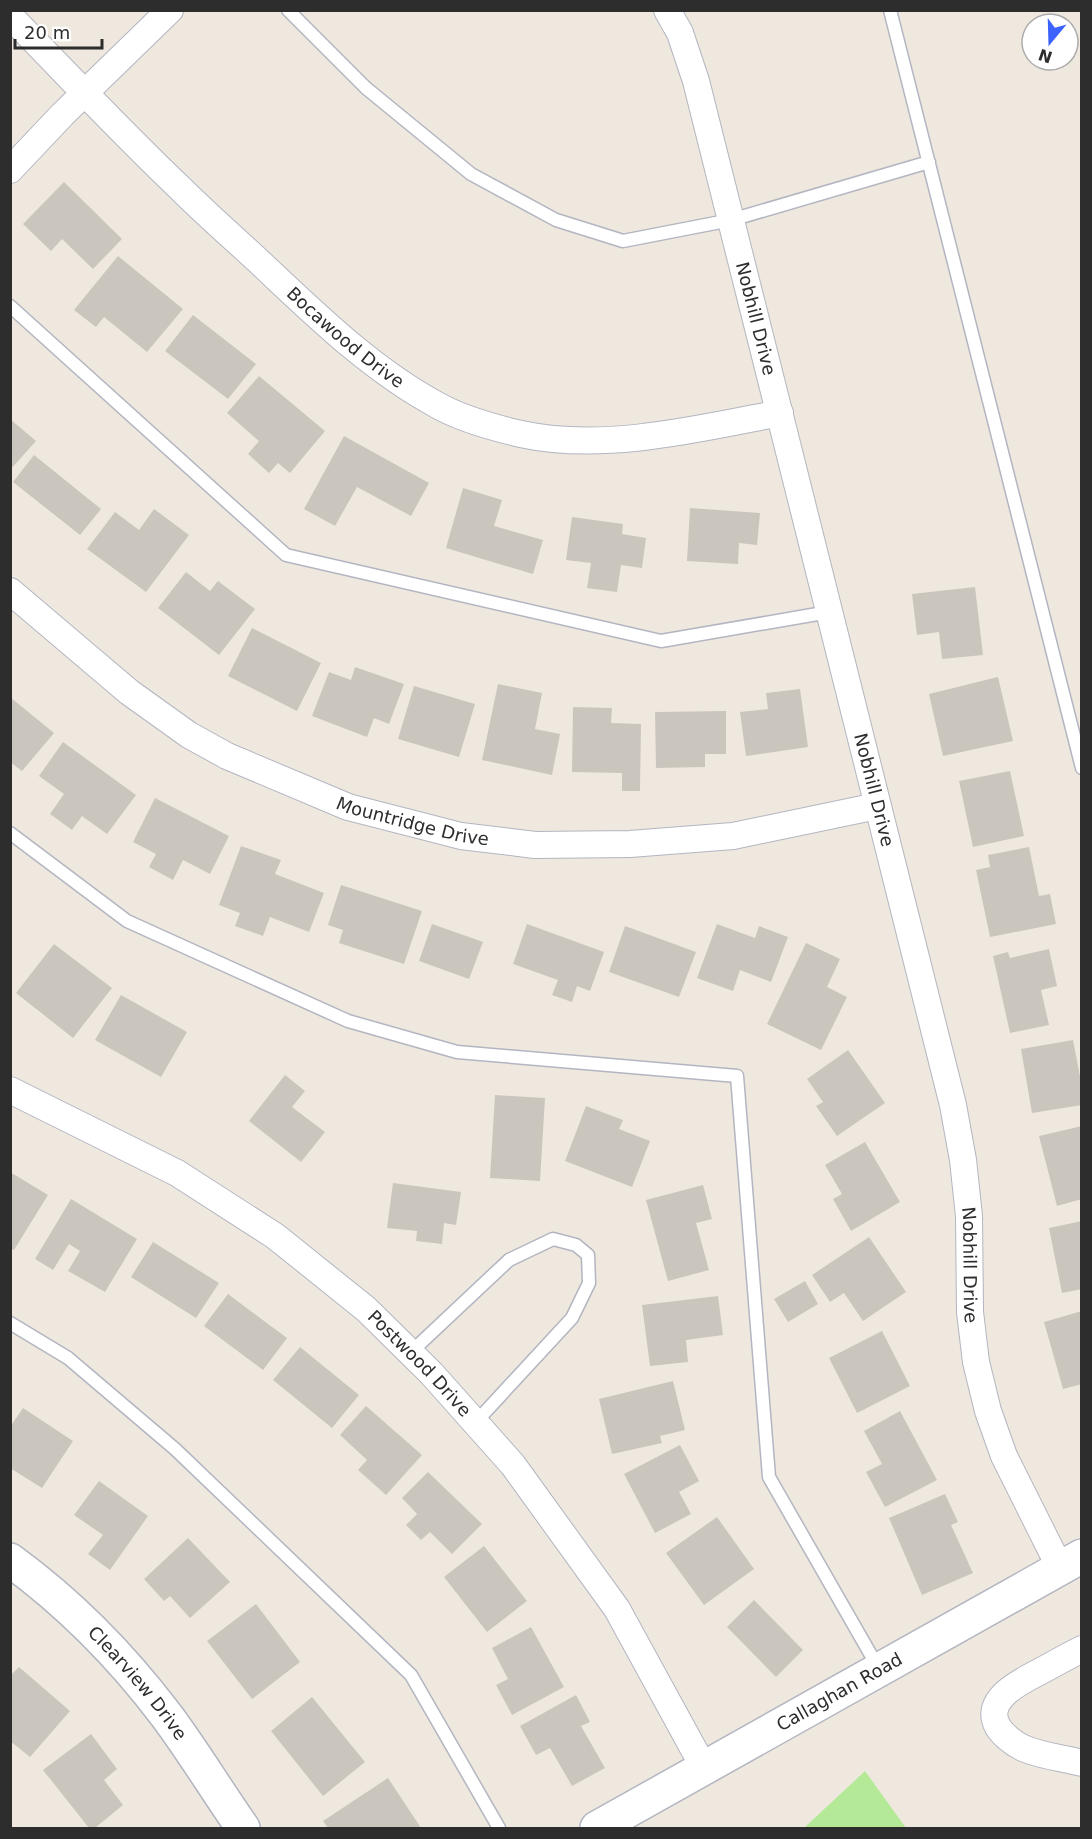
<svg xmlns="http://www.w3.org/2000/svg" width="1092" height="1839" font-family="'DejaVu Sans',sans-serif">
<rect width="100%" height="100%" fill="#efe8df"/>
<!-- green -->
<path fill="#b4ea97" d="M865 1771 906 1828H804Z"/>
<!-- building -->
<path fill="#cbc6bd" d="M64 182 122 239 93 269 62 239 51 251 23 224Z
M118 256 183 309 147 352 104 317 96 327 74 310Z
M193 315 256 364 228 399 165 351Z
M259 376 325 431 290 473 278 463 269 473 248 454 259 441 227 413Z
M10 419 36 441 10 470Z
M344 436 429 483 411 516 357 487 335 526 304 509Z
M34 455 101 509 80 535 13 482Z
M463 488 502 500 494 526 543 540 533 574 446 548Z
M690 508 760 513 757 545 739 543 738 564 687 561Z
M154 509 189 535 146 592 87 549 115 512 139 530Z
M572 517 623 524 622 534 646 538 642 568 621 565 617 592 587 588 591 563 566 560Z
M186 572 210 591 218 581 255 609 219 655 158 608Z
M975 587 983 655 942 659 939 632 917 635 912 594Z
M252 628 321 663 297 711 228 676Z
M355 667 404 684 389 724 374 718 367 737 312 716 329 672 351 680Z
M998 677 1013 741 943 756 929 694Z
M498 684 542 693 535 729 560 734 552 775 482 760Z
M414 686 475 704 459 757 398 739Z
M800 689 808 747 746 756 740 712 768 709 766 693Z
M10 697 54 733 22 771 10 762Z
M573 707 612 708 611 723 641 724 640 791H622V773L572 772Z
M726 711V754H705V767L656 768 655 712Z
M63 742 136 795 107 834 82 816 72 830 50 814 64 794 39 776Z
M1010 771 1024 836 973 847 959 781Z
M155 798 229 836 210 874 183 860 173 880 149 867 156 854 133 842Z
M241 846 281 860 275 874 324 893 309 932 270 917 263 936 235 926 240 913 219 905Z
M1029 847 1039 896 1050 894 1056 924 990 937 976 870 990 867 988 855Z
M341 885 422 911 404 964 339 943 343 930 328 925Z
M432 924 483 942 469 979 419 961Z
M527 924 604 952 590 991 577 986 572 1002 552 995 558 980 513 964Z
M717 924 755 938 759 926 788 937 771 982 740 970 733 991 697 978Z
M625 926 696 952 679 997 609 972Z
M806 943 840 959 827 987 847 997 821 1050 767 1024Z
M54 944 112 988 73 1038 16 993Z
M1049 949 1057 986 1041 990 1049 1025 1010 1033 993 956 1008 952 1010 958Z
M121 995 187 1032 161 1077 95 1040Z
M1073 1040 1082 1087V1105L1032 1113 1021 1049Z
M848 1050 885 1103 837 1136 816 1106 823 1102 807 1079Z
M285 1075 305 1091 292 1107 325 1132 301 1162 249 1121Z
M495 1095 545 1098 540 1181 490 1178Z
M586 1106 623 1120 619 1129 650 1141 632 1187 565 1161Z
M1082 1126V1199L1057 1206 1039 1136Z
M865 1142 900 1202 851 1231 833 1199 842 1194 825 1165Z
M10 1172 48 1195 14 1250 10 1248Z
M393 1183 461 1192 456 1225 444 1223 442 1244 416 1241 417 1231 387 1228Z
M703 1185 712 1219 696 1223 709 1270 668 1281 646 1200Z
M71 1199 137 1239 105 1292 68 1271 80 1251 69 1244 53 1270 35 1259Z
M1082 1221V1289L1062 1293 1049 1228Z
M869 1237 906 1292 863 1321 844 1293 830 1302 812 1275Z
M153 1242 219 1283 196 1318 131 1277Z
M805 1281 818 1304 788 1322 774 1299Z
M228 1294 287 1338 263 1370 204 1326Z
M718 1296 723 1335 686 1340 688 1362 650 1366 642 1305Z
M1082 1311V1384L1063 1389 1044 1322Z
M882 1331 910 1386 857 1413 829 1358Z
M300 1347 359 1395 332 1428 273 1380Z
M673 1381 685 1430 660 1436 662 1443 612 1454 599 1399Z
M366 1406 422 1455 386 1495 358 1470 367 1460 340 1435Z
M23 1408 73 1441 42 1488 10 1468V1427Z
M900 1411 937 1480 885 1507 866 1472 882 1464 864 1431Z
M680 1445 699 1481 679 1492 691 1514 655 1533 624 1474Z
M428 1472 482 1524 452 1554 430 1532 421 1540 406 1525 417 1514 402 1498Z
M99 1481 148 1516 110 1570 88 1554 103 1535 74 1515Z
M945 1494 958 1522 951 1525 973 1573 922 1595 889 1518Z
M717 1517 754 1569 704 1605 666 1553Z
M188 1538 230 1582 190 1618 170 1596 164 1601 144 1579Z
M484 1546 527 1601 487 1632 444 1577Z
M754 1600 803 1650 776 1677 727 1627Z
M256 1604 300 1662 252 1699 207 1641Z
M531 1627 564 1687 512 1715 496 1685 508 1679 492 1648Z
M19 1667 70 1711 30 1757 10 1741V1676Z
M576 1695 590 1722 581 1726 605 1768 572 1786 550 1748 536 1755 520 1726Z
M312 1697 365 1762 323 1796 271 1731Z
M91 1734 117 1769 104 1780 123 1805 95 1828H89L43 1770Z
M388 1778 421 1828H328L323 1821Z"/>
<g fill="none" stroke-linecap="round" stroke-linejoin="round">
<defs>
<path id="lane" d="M288 10 366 88 471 174 556 220 623 241 731 220 929 162
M890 10 1082 768
M10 306 286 555 661 641 829 612
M10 833 127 921 348 1021 457 1052 737 1076 769 1477 879 1669
M10 1323 68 1358 175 1449 411 1675 499 1828
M410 1353 509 1260 553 1239 576 1245 588 1255 589 1283 572 1318 475 1423"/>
<g id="street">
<path id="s1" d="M667 10 680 33 696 81 953 1105 963 1160 969 1216 970 1312 976 1362 988 1411 1004 1456 1060 1568"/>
<path id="s2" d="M10 16C67 74 122 133 181 189 204 212 229 234 253 256 311 310 367 367 437 405 460 418 495 428 521 434 603 452 698 429 780 413"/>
<path d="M10 170 63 114 170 10"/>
<path id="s3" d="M10 591 129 692 189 735 227 756 348 807 461 836 535 845 630 844 733 836 877 806"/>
<path id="s4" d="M10 1090 177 1173 275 1236 366 1309 431 1373 513 1465 617 1609 704 1768"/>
<path d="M1082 1649C1068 1656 1054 1664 1041 1671 1022 1681 982 1699 998 1727 1003 1735 1014 1744 1023 1748 1041 1756 1063 1758 1082 1763"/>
</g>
<g id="secondary">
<path id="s5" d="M10 1560C69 1603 122 1657 166 1715 193 1751 217 1791 243 1828"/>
<path id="s6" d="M597 1828 1082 1556"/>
</g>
</defs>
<!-- lane casing -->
<use href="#lane" stroke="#b3b5c1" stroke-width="15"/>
<!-- street casing -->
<use href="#street" stroke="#b3b5c1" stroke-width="28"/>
<!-- secondary casing -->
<use href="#secondary" stroke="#b3b5c1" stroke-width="36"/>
<!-- lane -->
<use href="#lane" stroke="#fff" stroke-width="12"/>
<!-- street -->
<use href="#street" stroke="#fff" stroke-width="26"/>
<!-- secondary -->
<use href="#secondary" stroke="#fff" stroke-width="33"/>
</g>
<g text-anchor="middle" stroke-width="4.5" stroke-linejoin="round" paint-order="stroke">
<!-- street labels -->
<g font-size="18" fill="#2d2d2d" stroke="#fff">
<text dy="6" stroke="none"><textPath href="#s1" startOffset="322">Nobhill Drive</textPath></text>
<text dy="6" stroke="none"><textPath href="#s2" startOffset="465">Bocawood Drive</textPath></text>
<text dy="6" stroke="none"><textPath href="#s1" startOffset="808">Nobhill Drive</textPath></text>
<text dy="6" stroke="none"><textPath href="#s3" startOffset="471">Mountridge Drive</textPath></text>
<text dy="6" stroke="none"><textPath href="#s1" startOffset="1294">Nobhill Drive</textPath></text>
<text dy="6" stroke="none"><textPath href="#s4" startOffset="496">Postwood Drive</textPath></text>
<text dy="6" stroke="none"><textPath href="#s5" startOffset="178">Clearview Drive</textPath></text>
<text dy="6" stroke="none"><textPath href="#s6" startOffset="278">Callaghan Road</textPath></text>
</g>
</g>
<!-- border -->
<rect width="1092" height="1839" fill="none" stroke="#2d2d2d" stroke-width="24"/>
<!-- north arrow -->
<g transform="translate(1050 42) rotate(199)"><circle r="28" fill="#ffffff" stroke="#ababab" stroke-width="1.5"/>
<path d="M0-4.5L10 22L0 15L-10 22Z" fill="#3c62ff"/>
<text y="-9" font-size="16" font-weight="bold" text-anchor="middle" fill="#2d2d2d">N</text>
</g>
<!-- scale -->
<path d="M15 39v9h87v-9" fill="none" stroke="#2d2d2d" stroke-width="3"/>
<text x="24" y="39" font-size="18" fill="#2d2d2d" stroke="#ffffff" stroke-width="4.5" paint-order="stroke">20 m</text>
</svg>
